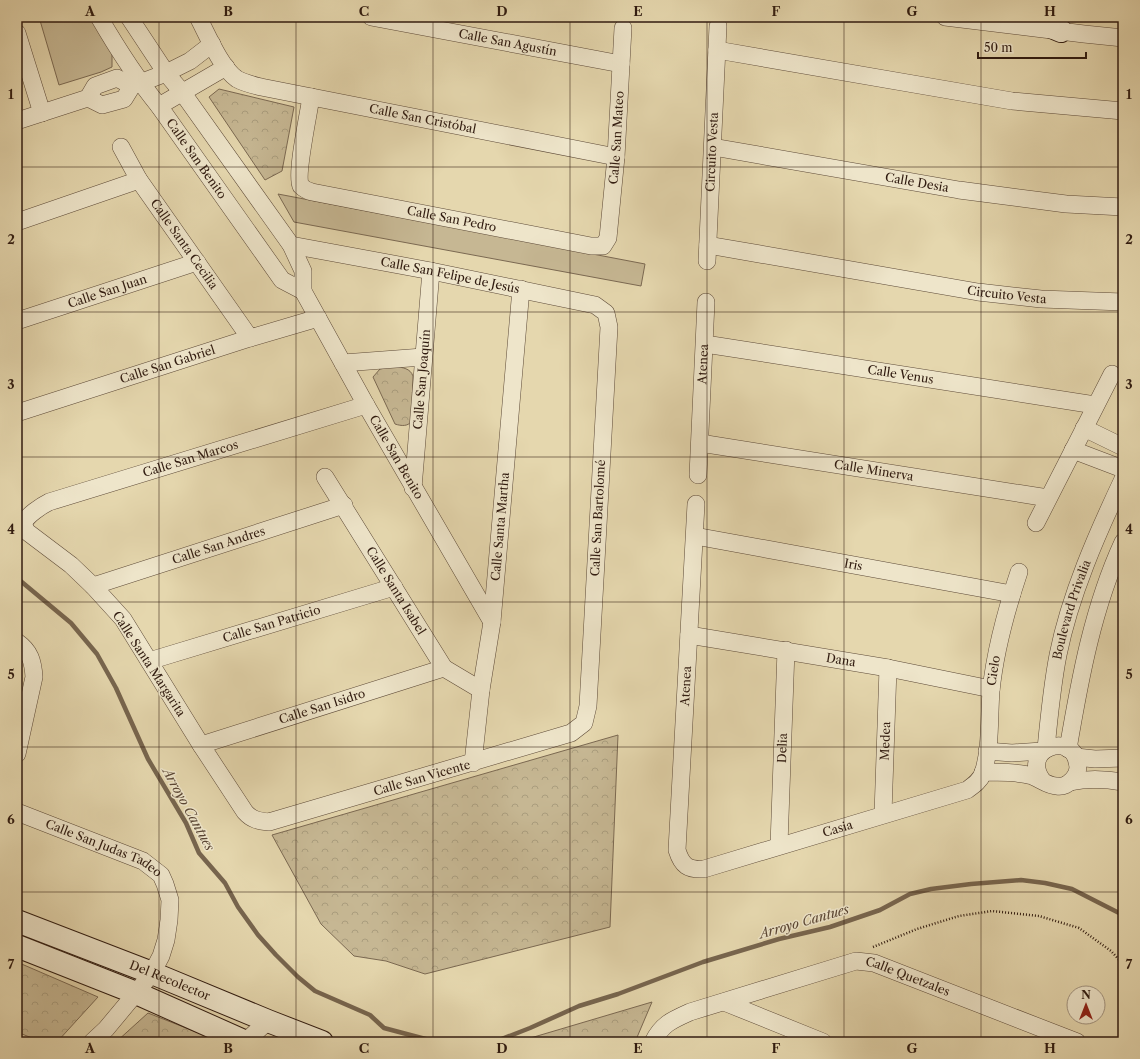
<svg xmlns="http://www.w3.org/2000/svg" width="1140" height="1059" font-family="'Libre Caslon Text',serif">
<defs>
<pattern id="park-crowns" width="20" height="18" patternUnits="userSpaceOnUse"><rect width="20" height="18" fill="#c6b793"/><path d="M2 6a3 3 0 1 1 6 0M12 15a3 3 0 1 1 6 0" fill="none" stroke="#aa9d7e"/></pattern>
</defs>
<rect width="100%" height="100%" fill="#e5d7ae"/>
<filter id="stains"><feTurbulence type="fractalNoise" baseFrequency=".005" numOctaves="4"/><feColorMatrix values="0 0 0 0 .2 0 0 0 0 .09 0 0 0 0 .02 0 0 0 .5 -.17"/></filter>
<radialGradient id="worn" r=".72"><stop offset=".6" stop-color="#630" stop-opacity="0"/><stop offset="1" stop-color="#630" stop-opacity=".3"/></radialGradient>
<!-- grass -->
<path fill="#c6b793" stroke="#7b6952" d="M39 17H91L112 52V67L101 72 59 85Z
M278 194 645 264 641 286 294 222Z"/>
<!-- park -->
<path fill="url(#park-crowns)" stroke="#7b6952" d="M219 89 294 107 282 171 265 180 209 97Z
M395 366C403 368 410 368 413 376L412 420C409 427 401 426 395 424L373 377 380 369Z
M618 735 610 927 425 974 386 961 354 956 321 924 272 835Z
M17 962 98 997 57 1042H42L17 1032Z
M652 1002 635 1042H517Z
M148 1013 214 1039 211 1042H116Z"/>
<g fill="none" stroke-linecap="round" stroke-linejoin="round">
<!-- stream -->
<path stroke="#77654e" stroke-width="4.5" d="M17 578 71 623 97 654 116 688 148 759 186 823 199 853 225 883 238 907 258 935 276 955 298 977 315 991 370 1015 384 1028 433 1041 443 1042
M494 1042 530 1028 579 1006 618 994 703 962 779 939 830 927 880 910 910 894 931 889 971 884 1021 880 1045 883 1072 889 1123 915"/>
<defs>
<g id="street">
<path id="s1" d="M99 17C117 48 136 78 159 106L282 280 303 291"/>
<path id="s2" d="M129 17 166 73 182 92 291 245 303 271V291L366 405 492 622"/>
<path id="s3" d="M198 17C207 34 221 68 237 79 244 83 253 85 261 87L616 157"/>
<path id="s4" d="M371 17 621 64"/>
<path d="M945 17 1084 34 1123 38"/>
<path d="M17 33 42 113"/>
<path d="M717 50 1012 101 1123 111"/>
<path id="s5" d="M311 97C309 112 295 176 301 186 304 189 308 191 312 192L591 246H603L608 238 616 157 623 28"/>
<path d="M88 98 95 86 117 78 132 86"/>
<path d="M159 106 226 67"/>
<path d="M17 121 88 98 102 105 124 99 132 86 166 73 190 61 212 44"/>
<path id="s6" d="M121 147 139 180 250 338"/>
<path id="s7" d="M713 147 959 190 1066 204 1123 207"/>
<path d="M17 222 139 180"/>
<path id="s8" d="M291 245 431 271 595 305 606 313 609 327 588 706 584 723 571 733 269 822C259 821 252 820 245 812L201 745 123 619 93 586 71 565 26 531C26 529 24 527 24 524 25 516 43 505 49 502L366 405"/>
<path id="s9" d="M708 245 978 292 1041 299 1123 302"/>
<path id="s10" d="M707 261 718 26"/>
<path id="s11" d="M17 321 197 262"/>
<path id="s12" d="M705 344 1095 405"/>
<path d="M343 363 423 357"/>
<path id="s13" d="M17 413 250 338 318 318"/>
<path d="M1084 428 1123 447"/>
<path id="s14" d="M700 443 1048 498"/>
<path d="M1073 450 1123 469"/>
<path id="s15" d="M698 475 706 302"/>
<path id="s16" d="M325 477 444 668 481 690"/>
<path id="s17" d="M413 488 431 271"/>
<path id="s18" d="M696 504 677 850C682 866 688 870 704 869L967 790C974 785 980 781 983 773 991 749 989 716 991 691 995 651 1006 611 1019 572"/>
<path d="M1036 523 1112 374"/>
<path id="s19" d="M695 536 1012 594"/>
<path id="s20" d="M93 586 344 505"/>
<path id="s21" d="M689 635 888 668 991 689"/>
<path d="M17 642C30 651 33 661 34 677L17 754"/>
<path id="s22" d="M149 661 394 587"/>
<path id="s23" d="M201 745 444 668"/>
<path id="s24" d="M1046 749C1049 717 1052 686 1058 655 1070 595 1097 534 1123 479"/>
<path d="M1068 749C1080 678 1093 607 1123 542"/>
<path d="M987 751 1012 753 1042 751"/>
<path d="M1076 757 1095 759 1123 758"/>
<path id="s25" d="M473 763 481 690 492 622 521 289"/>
<path d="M983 772C999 773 1016 771 1032 776 1040 779 1048 786 1057 786 1063 787 1069 784 1073 779 1077 775 1079 768 1077 762 1072 731 1020 749 1042 780"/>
<path d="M1070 782C1089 778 1105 779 1123 782"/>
<path id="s26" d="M17 812 143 861 161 875 165 884 170 900 169 920 166 940 161 956 152 973 136 993 106 1029 92 1042"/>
<path id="s27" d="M883 814 888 668"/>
<path id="s28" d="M779 845 786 650"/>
<path d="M724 1002 823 1042"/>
<path d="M245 1042 268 1021"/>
<path id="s29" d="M653 1042C662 1024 672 1020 690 1012L856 961 874 963 1077 1042"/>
</g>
<g id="secondary">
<path d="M1028 17 1061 31"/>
<path id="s30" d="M17 921 152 973 268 1021 322 1042"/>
<path d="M17 946 136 993 246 1042"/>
</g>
</defs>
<!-- street casing -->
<use href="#street" stroke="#5d4a38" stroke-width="18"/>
<!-- secondary casing -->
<use href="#secondary" stroke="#301b10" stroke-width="24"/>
<!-- path -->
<path stroke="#301b10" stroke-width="2.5" stroke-dasharray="1 2" stroke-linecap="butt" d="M873 947 917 929 959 916 992 911 1039 916 1079 928 1111 951 1123 964"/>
<!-- street -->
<use href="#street" stroke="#eee5ca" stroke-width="17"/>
<!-- secondary -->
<use href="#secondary" stroke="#eee5ca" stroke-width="22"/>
</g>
<!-- grid -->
<path fill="none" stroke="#301b10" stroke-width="1" stroke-opacity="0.55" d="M159 17V1042M296 17V1042M433 17V1042M570 17V1042M707 17V1042M844 17V1042M981 17V1042M17 167H1123M17 312H1123M17 457H1123M17 602H1123M17 747H1123M17 892H1123"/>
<g text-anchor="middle" stroke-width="3" stroke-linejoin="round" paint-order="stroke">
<!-- street labels -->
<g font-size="12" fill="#301b10" stroke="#eee5ca">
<text dy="4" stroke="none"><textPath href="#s4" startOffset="139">Calle San Agustín</textPath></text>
<text dy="4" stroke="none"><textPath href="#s3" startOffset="264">Calle San Cristóbal</textPath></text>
<text dy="4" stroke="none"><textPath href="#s5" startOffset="509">Calle San Mateo</textPath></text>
<text dy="4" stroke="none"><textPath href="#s10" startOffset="109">Circuito Vesta</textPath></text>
<text dy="4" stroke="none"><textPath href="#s1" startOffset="172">Calle San Benito</textPath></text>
<text dy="4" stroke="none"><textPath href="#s7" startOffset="207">Calle Desia</textPath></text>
<text dy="4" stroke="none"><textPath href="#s5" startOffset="245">Calle San Pedro</textPath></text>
<text dy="4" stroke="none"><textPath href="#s6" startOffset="116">Calle Santa Cecilia</textPath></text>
<text dy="4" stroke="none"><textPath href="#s8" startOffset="162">Calle San Felipe de Jesús</textPath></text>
<text dy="4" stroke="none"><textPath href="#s11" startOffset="95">Calle San Juan</textPath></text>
<text dy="4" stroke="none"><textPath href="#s9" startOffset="303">Circuito Vesta</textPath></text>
<text dy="4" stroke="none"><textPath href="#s15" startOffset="111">Atenea</textPath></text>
<text dy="4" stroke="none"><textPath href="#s13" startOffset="158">Calle San Gabriel</textPath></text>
<text dy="4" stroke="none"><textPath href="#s12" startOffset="198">Calle Venus</textPath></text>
<text dy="4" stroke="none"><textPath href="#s17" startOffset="109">Calle San Joaquín</textPath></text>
<text dy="4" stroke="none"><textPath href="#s8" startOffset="1642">Calle San Marcos</textPath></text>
<text dy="4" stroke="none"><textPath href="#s2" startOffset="519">Calle San Benito</textPath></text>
<text dy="4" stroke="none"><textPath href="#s14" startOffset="176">Calle Minerva</textPath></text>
<text transform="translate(598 518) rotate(-87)" y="4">Calle San Bartolomé</text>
<text dy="4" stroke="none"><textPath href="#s25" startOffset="238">Calle Santa Martha</textPath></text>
<text dy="4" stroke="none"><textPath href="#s20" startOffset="132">Calle San Andres</textPath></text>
<text dy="4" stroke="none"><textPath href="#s19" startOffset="161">Iris</textPath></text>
<text dy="4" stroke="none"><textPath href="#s16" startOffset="134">Calle Santa Isabel</textPath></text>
<text dy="4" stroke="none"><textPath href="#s24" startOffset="142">Boulevard Privalia</textPath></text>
<text dy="4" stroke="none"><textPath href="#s22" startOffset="128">Calle San Patricio</textPath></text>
<text dy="4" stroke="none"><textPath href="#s21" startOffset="154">Dana</textPath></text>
<text transform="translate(149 664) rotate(57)" y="4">Calle Santa Margarita</text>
<text dy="4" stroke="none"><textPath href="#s18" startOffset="785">Cielo</textPath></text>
<text transform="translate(686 686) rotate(-87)" y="4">Atenea</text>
<text dy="4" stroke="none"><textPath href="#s23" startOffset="127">Calle San Isidro</textPath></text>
<text dy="4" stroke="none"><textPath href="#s27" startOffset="73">Medea</textPath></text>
<text dy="4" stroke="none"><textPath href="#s28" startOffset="97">Delia</textPath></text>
<text transform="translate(422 778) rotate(-16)" y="4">Calle San Vicente</text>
<text dy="4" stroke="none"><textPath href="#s18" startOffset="523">Casia</textPath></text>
<text dy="4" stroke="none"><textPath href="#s26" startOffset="94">Calle San Judas Tadeo</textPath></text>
<text dy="4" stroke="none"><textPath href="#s29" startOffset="277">Calle Quetzales</textPath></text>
<text dy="4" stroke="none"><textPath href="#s30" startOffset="164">Del Recolector</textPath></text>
</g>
<!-- water labels -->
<g font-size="13" font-style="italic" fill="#5a4634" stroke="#eee5ca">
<text transform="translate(189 809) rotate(61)" y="5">Arroyo Cantues</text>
<text transform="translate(804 921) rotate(-16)" y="5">Arroyo Cantues</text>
</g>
</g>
<!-- margin -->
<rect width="1140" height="1059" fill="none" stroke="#e5d7ae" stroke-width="44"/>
<!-- north arrow -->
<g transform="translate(1086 1005)"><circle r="19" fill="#eee5ca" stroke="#a29480"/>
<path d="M0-3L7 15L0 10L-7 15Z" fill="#8f2418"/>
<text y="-6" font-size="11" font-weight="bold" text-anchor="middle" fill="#301b10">N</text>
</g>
<!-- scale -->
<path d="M978 52v6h108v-6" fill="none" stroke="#301b10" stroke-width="2"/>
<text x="984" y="52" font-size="12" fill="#301b10" stroke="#eee5ca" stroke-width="3" paint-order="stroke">50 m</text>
<rect x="22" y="22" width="1096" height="1015" fill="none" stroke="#301b10" stroke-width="1.5"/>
<g font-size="13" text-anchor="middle" font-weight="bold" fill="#301b10">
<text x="90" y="16">A</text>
<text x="228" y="16">B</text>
<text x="364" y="16">C</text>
<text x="502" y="16">D</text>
<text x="638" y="16">E</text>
<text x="776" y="16">F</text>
<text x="912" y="16">G</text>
<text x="1050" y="16">H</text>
<text x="11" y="99">1</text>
<text x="1129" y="99">1</text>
<text x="11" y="244">2</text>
<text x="1129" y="244">2</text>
<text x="11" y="389">3</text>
<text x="1129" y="389">3</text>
<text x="11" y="534">4</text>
<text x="1129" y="534">4</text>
<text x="11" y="679">5</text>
<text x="1129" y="679">5</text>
<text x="11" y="824">6</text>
<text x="1129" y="824">6</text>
<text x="11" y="969">7</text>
<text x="1129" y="969">7</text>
<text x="90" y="1053">A</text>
<text x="228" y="1053">B</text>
<text x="364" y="1053">C</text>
<text x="502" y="1053">D</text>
<text x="638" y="1053">E</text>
<text x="776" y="1053">F</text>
<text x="912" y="1053">G</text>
<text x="1050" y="1053">H</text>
</g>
<rect width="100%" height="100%" filter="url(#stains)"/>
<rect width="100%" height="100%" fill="url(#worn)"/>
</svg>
